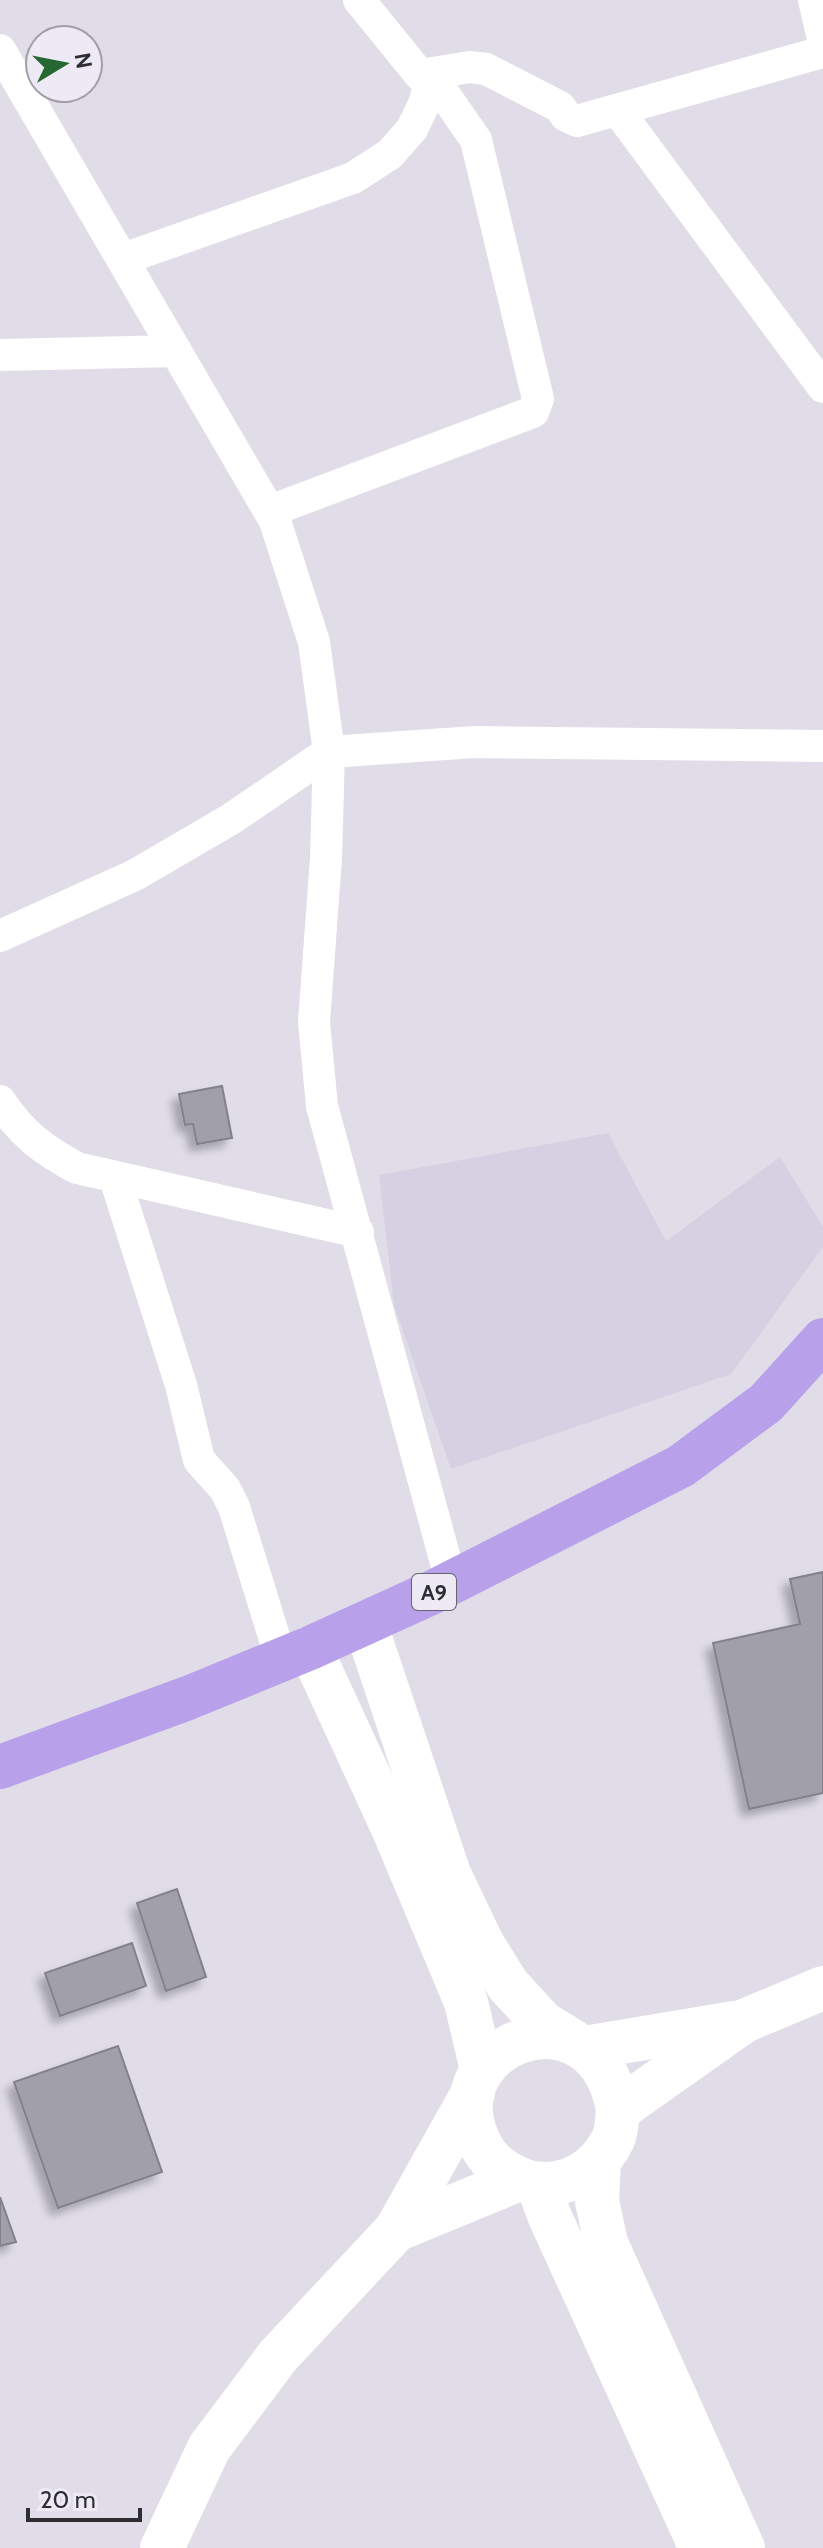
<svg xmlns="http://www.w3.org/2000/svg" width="823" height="2548" font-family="Cabin,sans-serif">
<defs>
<filter id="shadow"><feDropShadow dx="-7" dy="7" stdDeviation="4" flood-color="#0004"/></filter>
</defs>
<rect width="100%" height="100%" fill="#e0dde8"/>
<!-- built -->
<path fill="#d5d1e2" d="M608 1133 666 1241 780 1157 823 1227V1247L731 1374 451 1469 394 1305 379 1175Z"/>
<!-- building -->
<path fill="#a19fa9" stroke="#82808a" stroke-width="2" filter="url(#shadow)" d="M222 1086 232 1138 197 1144 193 1124 185 1125 179 1094Z
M823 1572V1793L749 1809 713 1643 800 1624 790 1579Z
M177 1889 206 1977 166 1991 137 1903Z
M132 1943 146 1986 60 2016 45 1973Z
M118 2046 162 2172 58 2208 14 2082Z
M0 2197 16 2242 0 2246Z"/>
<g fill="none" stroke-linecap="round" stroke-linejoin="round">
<!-- minor -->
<path stroke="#fff" stroke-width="32" d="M359 0 420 75 470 67 486 69 560 107 566 116 577 121 823 52
M814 0 823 39
M0 50 275 521 314 642 329 752 326 858 314 1022 322 1106 451 1581
M619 112 823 387
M123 259 353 178 390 154 412 129 425 102 431 75
M0 355 176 351
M270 511 533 412 538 399 476 140 431 75
M0 936 135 875 231 819 329 752 475 742 823 746
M0 1101C21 1133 43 1150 77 1168L358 1232
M115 1178 181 1385 199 1460 225 1489 234 1507 281 1659"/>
<!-- secondary -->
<path stroke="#fff" stroke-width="44" d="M365 1623 449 1874 482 1943 508 1985 543 2023 574 2042
M310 1648 393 1828 466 2002 482 2070
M585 2048 734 2023
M618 2110C597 1987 447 2038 474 2129 480 2148 489 2162 506 2172 544 2197 593 2181 613 2139 617 2131 617 2119 618 2110L744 2021 823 1988
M599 2161 597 2201 606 2243 743 2548
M538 2184 549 2215 701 2548
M396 2230 517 2180
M162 2548 209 2448 278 2356 396 2230 473 2093"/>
<!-- trunk -->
<path stroke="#b8a0eb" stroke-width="44" d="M0 1767 188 1698 310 1648 431 1593 681 1466 766 1403 823 1340"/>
</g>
<g text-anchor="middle" stroke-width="6" stroke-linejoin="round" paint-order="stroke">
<!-- shield labels -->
<rect fill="#edeaf5" stroke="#67666c" stroke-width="2" x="412" y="1574" width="44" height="36" rx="6"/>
<g font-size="22" font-weight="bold" fill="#2e2d31">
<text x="434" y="1600">A9</text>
</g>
</g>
<!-- north arrow -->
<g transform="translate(64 64) rotate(80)"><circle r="38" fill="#edeaf5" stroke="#a19ea7" stroke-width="2"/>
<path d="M0-6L14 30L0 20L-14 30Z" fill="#266832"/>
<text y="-12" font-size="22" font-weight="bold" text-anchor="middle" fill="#2e2d31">N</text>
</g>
<!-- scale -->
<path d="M28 2508v12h112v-12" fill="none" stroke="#2e2d31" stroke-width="4"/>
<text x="40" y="2508" font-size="24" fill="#2e2d31" stroke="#edeaf5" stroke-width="6" paint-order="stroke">20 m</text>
</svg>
